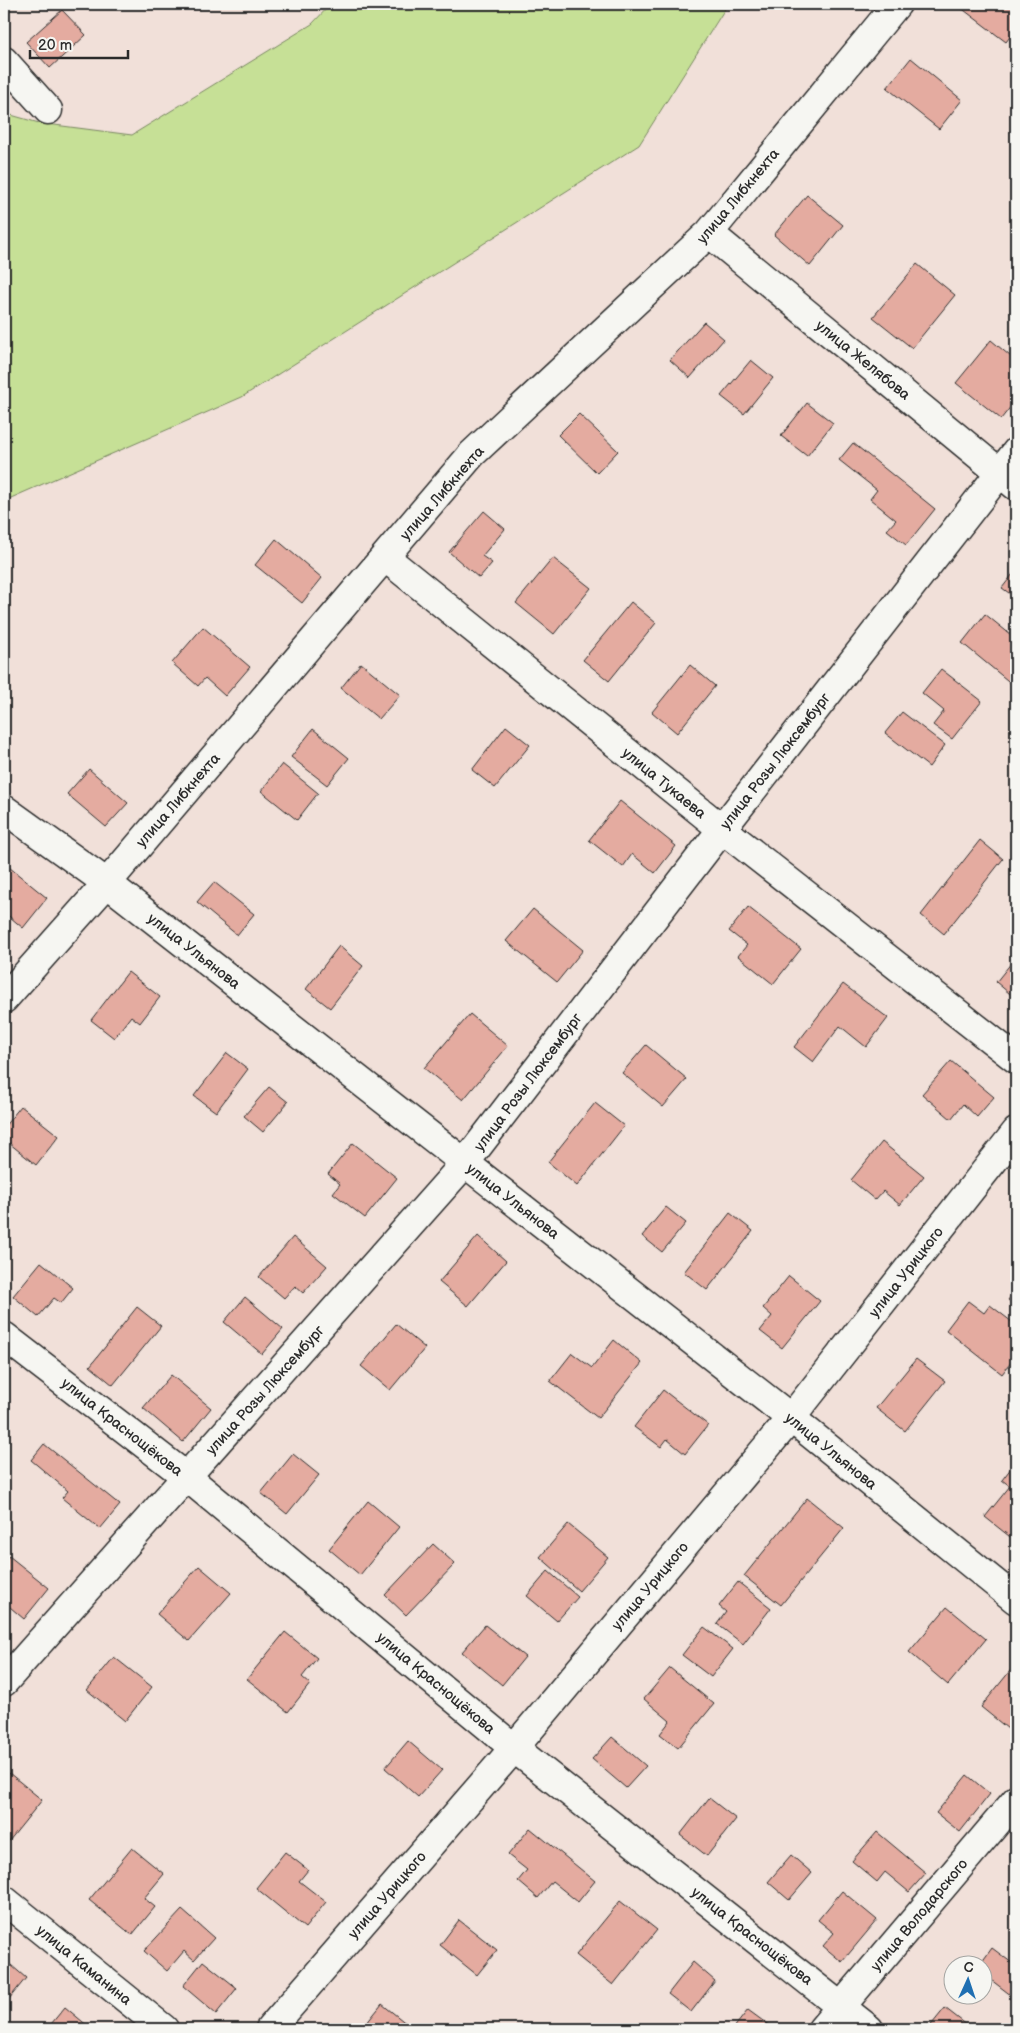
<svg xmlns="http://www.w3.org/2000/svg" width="1020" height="2033" font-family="'Balsamiq Sans',sans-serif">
<rect width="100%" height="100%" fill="#f1e0d9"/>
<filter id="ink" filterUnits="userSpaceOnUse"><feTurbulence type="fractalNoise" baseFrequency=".02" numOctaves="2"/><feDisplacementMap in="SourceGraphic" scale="10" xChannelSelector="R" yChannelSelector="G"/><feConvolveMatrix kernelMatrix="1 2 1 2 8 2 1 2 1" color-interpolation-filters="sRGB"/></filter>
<g filter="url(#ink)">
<!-- green -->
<path fill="#c6e096" stroke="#788660" d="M331 4H728L639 145 242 397 4 501V113L39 123 132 135 312 24Z"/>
<!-- building -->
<path fill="#e4aba0" stroke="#2b2b2b" d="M956 4H1016V29L1006 42Z
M62 10 86 35 50 68 26 42Z
M911 58 962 100 939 129 887 88Z
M807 195 843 225 810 266 774 235Z
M917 264 955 295 912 348 873 317Z
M704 322 724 339 690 378 670 360Z
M991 340 1016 361V400L1001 419 956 383Z
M751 360 773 378 744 414 721 396Z
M807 403 833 423 807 456 781 436Z
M579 414 618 451 597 473 558 435Z
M853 443 935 509 906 545 887 530 896 520 870 499 877 490 839 460Z
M484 511 505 529 482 556 492 563 479 578 449 552Z
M276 539 322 578 302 603 255 565Z
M553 558 591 588 554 634 516 603Z
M1016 570V598L1002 588Z
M631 602 656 623 609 681 583 660Z
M985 614 1016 639V681L1013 685 962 643Z
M203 627 250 667 225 696 205 678 198 686 172 663Z
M361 663 400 695 379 719 341 688Z
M690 665 715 686 677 733 652 712Z
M941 669 982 701 952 739 933 725 944 711 922 693Z
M902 712 945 745 929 767 885 733Z
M506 726 530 745 495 788 472 770Z
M313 729 349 758 327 785 291 757Z
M282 764 318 793 297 820 261 791Z
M89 769 128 803 106 827 67 794Z
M620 801 676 846 655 873 632 854 623 867 589 840Z
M980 840 1003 859 944 934 921 915Z
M4 863 47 898 23 928 4 912Z
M214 882 254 914 237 935 197 902Z
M748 907 801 949 773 984 738 956 747 945 729 931Z
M533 909 583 950 557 982 506 941Z
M339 946 363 966 330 1008 306 989Z
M1016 957V999L996 982Z
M128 972 160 997 140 1023 131 1016 114 1038 91 1020Z
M843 984 888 1018 866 1047 840 1026 813 1062 794 1047Z
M470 1014 508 1046 463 1100 424 1068Z
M646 1045 687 1079 663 1107 622 1073Z
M227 1053 248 1069 216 1112 194 1096Z
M951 1061 994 1097 977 1117 963 1104 951 1119 922 1094Z
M269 1087 288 1102 263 1132 244 1116Z
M595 1103 624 1126 577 1186 548 1162Z
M21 1106 59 1136 36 1165 4 1139V1127Z
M882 1142 924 1176 900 1205 883 1191 875 1200 851 1180Z
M353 1143 397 1178 365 1218 333 1193 340 1184 328 1174Z
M666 1207 686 1223 662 1252 642 1236Z
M730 1213 753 1231 707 1290 684 1272Z
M478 1236 506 1261 468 1306 439 1282Z
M293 1237 327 1266 303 1293 295 1286 284 1298 259 1277Z
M41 1262 73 1288 61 1303 54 1298 38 1317 13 1296Z
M789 1276 820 1301 782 1348 760 1331 772 1316 763 1308Z
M1016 1290V1306L1008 1300Z
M245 1297 283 1329 262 1354 224 1322Z
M968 1301 984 1313 990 1305 1016 1325V1356L1002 1374 946 1330Z
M137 1307 161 1326 113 1385 90 1366Z
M396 1324 425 1348 390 1390 361 1366Z
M614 1340 642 1363 598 1418 550 1381 572 1353 592 1368Z
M916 1359 945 1381 905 1431 876 1408Z
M171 1375 211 1408 183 1442 143 1408Z
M663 1390 708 1425 685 1454 667 1439 661 1447 634 1427Z
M44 1444 120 1505 100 1529 62 1498 68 1491 31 1460Z
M293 1454 319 1475 287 1514 261 1493Z
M1015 1463 1016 1537 1014 1540 985 1517 1010 1486 1002 1480Z
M807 1498 844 1528 781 1605 744 1576Z
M368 1501 399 1527 360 1575 329 1549Z
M568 1524 608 1557 579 1591 540 1557Z
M433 1544 455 1564 406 1615 385 1595Z
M9 1556 49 1588 24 1619 4 1602V1562Z
M199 1566 231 1593 189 1641 157 1614Z
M548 1571 578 1597 557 1621 527 1596Z
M738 1582 771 1608 743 1644 717 1624 726 1612 719 1606Z
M947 1607 986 1639 948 1685 909 1652Z
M485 1625 525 1657 502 1685 462 1652Z
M704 1627 733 1649 711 1677 682 1655Z
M285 1632 317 1658 302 1677 310 1684 288 1712 247 1679Z
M114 1657 152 1687 125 1721 87 1690Z
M1014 1666 1016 1668V1729L1013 1733 981 1707Z
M670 1668 714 1704 678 1748 660 1734 670 1721 644 1699Z
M612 1737 646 1766 626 1788 592 1759Z
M408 1741 442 1770 418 1797 385 1768Z
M9 1773 42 1800 9 1841 4 1837V1779Z
M967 1775 990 1794 960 1832 936 1813Z
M709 1798 736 1819 707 1856 680 1835Z
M530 1828 595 1881 578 1902 552 1881 538 1898 518 1881 527 1870 508 1855Z
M877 1832 926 1873 909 1892 885 1872 877 1882 852 1861Z
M132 1848 164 1874 144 1898 155 1907 132 1935 89 1900Z
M285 1852 308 1870 299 1881 326 1902 305 1928 256 1888Z
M791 1855 812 1873 789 1900 768 1882Z
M842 1891 877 1920 842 1962 823 1946 834 1933 818 1920Z
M620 1901 657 1930 613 1985 576 1955Z
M182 1910 214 1938 194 1960 184 1951 167 1971 144 1951Z
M459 1920 497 1950 477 1975 440 1945Z
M992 1948 1016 1966V1990L1012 1996 982 1973V1966H979Z
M4 1959 26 1978 4 2005Z
M203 1961 237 1988 216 2014 183 1986Z
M693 1962 715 1981 691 2012 668 1994Z
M382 2004 413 2029H362Z
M65 2007 89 2027 87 2029H47Z
M945 2008 972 2029H928Z
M748 2010 774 2029H733Z"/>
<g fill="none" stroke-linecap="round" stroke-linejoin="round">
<defs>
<path id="minor" d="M4 61 48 110
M709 233 1016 486
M386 558 722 829 1016 1059
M4 809 107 883 791 1418 1016 1600
M4 999 107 883 472 454 709 233 897 4
M4 1336 187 1477 514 1748 869 2029
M4 1682 465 1163 722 829 1016 452
M4 1900 164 2029
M270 2029 514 1748 791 1418 1016 1132
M822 2029 1016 1800"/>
</defs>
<!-- minor casing -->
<use href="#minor" stroke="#2b2b2b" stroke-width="31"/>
<!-- minor -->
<use href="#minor" stroke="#f6f6f2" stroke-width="28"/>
</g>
</g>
<g text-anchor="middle" stroke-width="4.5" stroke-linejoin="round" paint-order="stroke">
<!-- street labels -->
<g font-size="15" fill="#2b2b2b" stroke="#f6f6f2">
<text transform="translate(738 196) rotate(-50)" y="5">улица Либкнехта</text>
<text transform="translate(863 360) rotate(39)" y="5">улица Желябова</text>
<text transform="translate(442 493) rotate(-49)" y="5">улица Либкнехта</text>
<text transform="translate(775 761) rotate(-52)" y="5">улица Розы Люксембург</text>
<text transform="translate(664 783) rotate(39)" y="5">улица Тукаева</text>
<text transform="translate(178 800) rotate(-49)" y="5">улица Либкнехта</text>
<text transform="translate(194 951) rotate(38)" y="5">улица Ульянова</text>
<text transform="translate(528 1082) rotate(-53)" y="5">улица Розы Люксембург</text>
<text transform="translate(513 1201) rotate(38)" y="5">улица Ульянова</text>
<text transform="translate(906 1272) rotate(-52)" y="5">улица Урицкого</text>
<text transform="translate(265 1390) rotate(-48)" y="5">улица Розы Люксембург</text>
<text transform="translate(122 1427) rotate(38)" y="5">улица Краснощёкова</text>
<text transform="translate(831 1451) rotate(39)" y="5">улица Ульянова</text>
<text transform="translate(650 1586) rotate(-50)" y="5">улица Урицкого</text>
<text transform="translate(436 1683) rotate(40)" y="5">улица Краснощёкова</text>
<text transform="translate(387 1895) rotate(-49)" y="5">улица Урицкого</text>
<text transform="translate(919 1915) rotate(-50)" y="5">улица Володарского</text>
<text transform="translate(752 1936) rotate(38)" y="5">улица Краснощёкова</text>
<text transform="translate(84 1965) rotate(39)" y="5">улица Каманина</text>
</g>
</g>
<!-- margin -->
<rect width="1020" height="2033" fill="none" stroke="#f6f6f2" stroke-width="20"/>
<rect x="10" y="10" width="1000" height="2013" fill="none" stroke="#2b2b2b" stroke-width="2" filter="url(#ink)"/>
<!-- north arrow -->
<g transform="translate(968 1980) rotate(3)"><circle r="24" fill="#f6f6f2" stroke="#a5a5a2"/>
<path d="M0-4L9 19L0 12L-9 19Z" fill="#1f6fb2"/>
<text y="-8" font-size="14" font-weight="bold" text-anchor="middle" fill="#2b2b2b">С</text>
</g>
<!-- scale -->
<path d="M30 50v8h98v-8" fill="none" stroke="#2b2b2b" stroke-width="2.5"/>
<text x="38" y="50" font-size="15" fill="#2b2b2b" stroke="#f6f6f2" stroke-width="4" paint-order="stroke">20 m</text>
</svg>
